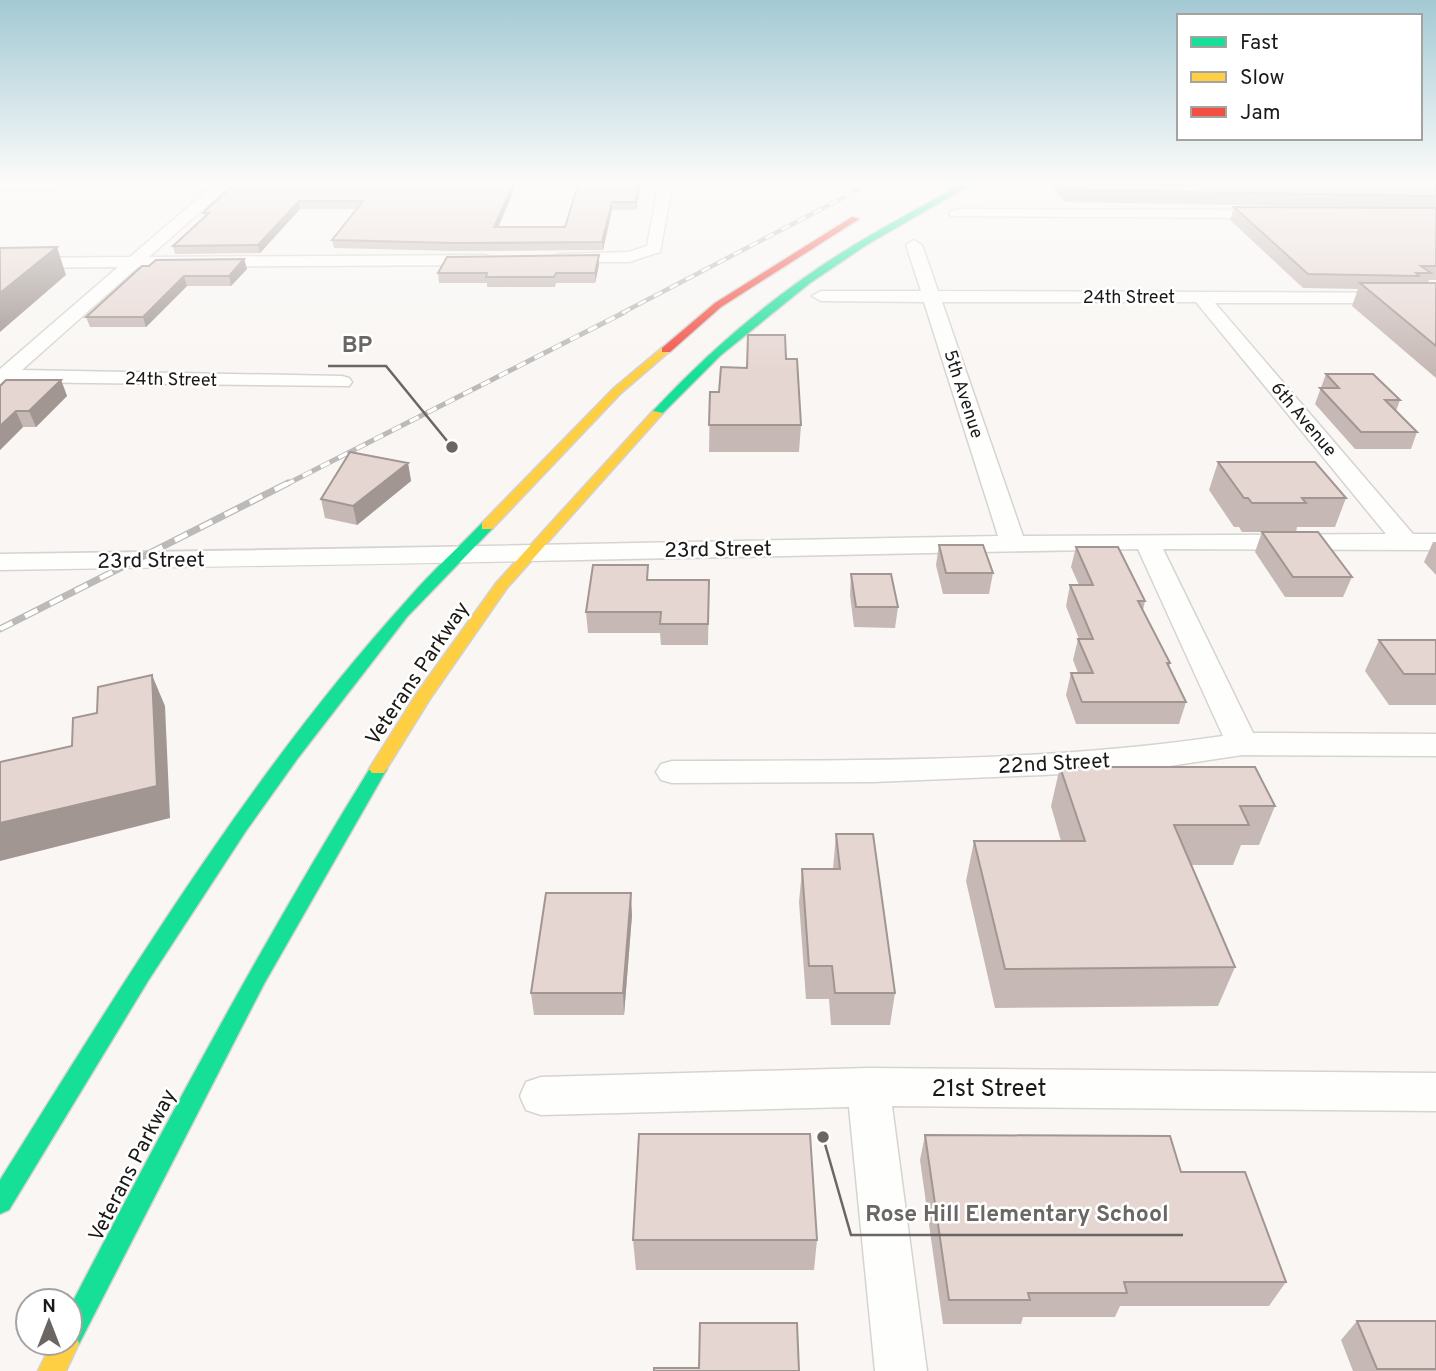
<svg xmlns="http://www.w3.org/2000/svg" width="1436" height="1371" font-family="Overpass,sans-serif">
<rect width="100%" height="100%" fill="#f9f6f3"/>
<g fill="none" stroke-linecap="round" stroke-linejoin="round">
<defs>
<path id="street" d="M274 181 280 185 278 188 226 189 149 257 486 255 494 260 486 265 138 267 22 370 342 376 349 378 352 382 349 386 8 382 0 385V369L118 267 0 268V258L130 257 209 189 0 190V182Z
M467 181H555L556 183 549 187H473L468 186Z
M659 181H673L660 252 629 262H554L552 259 554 256 560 254 628 252 647 246Z
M956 209 1271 210 1278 214 1271 218 951 216 949 213Z
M914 240 922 245 938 291 1436 293V303H1215L1413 534H1436V550L1163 549 1253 733 1436 734V756L1242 755 1150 769 1043 775 873 782 672 783 661 780 656 772 661 764 672 761C855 760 1041 763 1223 736L1138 549C759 556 379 565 0 570V554C333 550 665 542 998 536L924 302 821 301 812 296 821 291H921L906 245ZM942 302H1196L1386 534 1023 536Z
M868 1068 1436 1073V1111L892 1106 927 1371H875L849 1107 541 1115 526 1110 520 1096 526 1082 541 1077Z"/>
<path id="fast" d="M968 181H977L868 244 810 283 721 355 661 415H653V411C710 350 775 294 846 250 886 225 927 204 968 181Z
M487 522 494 526 492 529 407 617 298 758 246 831 148 981 9 1210 0 1214V1180C124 982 251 772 408 599 431 572 458 548 482 523Z
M378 763 384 765 387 769 264 984 79 1344 70 1348 61 1344 70 1343V1307C165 1124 263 941 372 765Z"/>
<path id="slow" d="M662 348 671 350 621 393 492 529H482V523L613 389Z
M653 411 663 413 507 588 430 699 384 773H372L369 769 417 693 497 582Z
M70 1331 75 1334 79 1343 66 1371H38L52 1343H70Z"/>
<path id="jam" d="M852 217 859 219 721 307 670 352H662V348L715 303Z"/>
</defs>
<!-- street casing -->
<use href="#street" stroke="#d6d4d2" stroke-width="3"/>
<!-- fast casing -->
<use href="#fast" stroke="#d4d2d1" stroke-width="3"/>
<!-- slow casing -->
<use href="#slow" stroke="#d4d2d1" stroke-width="3"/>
<!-- jam casing -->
<use href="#jam" stroke="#d4d2d1" stroke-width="3"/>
<!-- street -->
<use href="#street" fill="#fefefd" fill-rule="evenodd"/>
<!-- fast -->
<use href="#fast" fill="#16e098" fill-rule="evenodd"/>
<!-- slow -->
<use href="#slow" fill="#ffcf43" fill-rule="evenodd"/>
<!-- jam -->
<use href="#jam" fill="#f24e42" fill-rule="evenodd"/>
<defs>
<path id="rail-far2" d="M622 313 875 181"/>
<path id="rail-far1" d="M285 485 625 312"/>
<path id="rail" d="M0 629 288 483"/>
</defs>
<!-- rail-far2 casing -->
<use href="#rail-far2" stroke="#bbbab9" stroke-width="4.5"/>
<!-- rail-far1 casing -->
<use href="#rail-far1" stroke="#bbbab9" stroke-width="5"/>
<!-- rail casing -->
<use href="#rail" stroke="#bbbab9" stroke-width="7"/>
<!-- rail-far2 -->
<use href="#rail-far2" stroke="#fff" stroke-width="2.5" stroke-dasharray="9" stroke-linecap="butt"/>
<!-- rail-far1 -->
<use href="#rail-far1" stroke="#fff" stroke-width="3.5" stroke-dasharray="10" stroke-linecap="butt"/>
<!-- rail -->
<use href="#rail" stroke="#fff" stroke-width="4.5" stroke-dasharray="14" stroke-linecap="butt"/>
</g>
<!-- wall -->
<path fill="#c6b8b4" d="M641 181 636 210H612L603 250 456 251 334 248 332 240 357 209H300L260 253 175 254 173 246 205 217 203 213 234 184 514 183V190L498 227H565Z
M1049 181H1436V280H1429L1428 283H1436V378L1352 306 1358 289 1303 288 1230 220 1234 207 1412 208 1064 202Z
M599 255V265L595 283H556L555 287H487V283H439L438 273Z
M244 259 247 269 231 286H187L146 327H90L86 317 142 266Z
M786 359 801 425 799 452H709L710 392H719L747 368Z
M1326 374 1400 400 1396 411 1417 432 1411 449H1355L1315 404Z
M61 380 67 396 36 427H23L0 450V386Z
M1218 462 1346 498 1335 527H1297L1296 532H1242L1239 527H1234L1209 490Z
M408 463 411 481 357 525 325 518 321 499Z
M1262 532 1352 577 1343 597H1285L1255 552Z
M1433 542H1436V575L1424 562Z
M939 545 993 573 989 594H943L936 565Z
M1076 547 1145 601 1143 610 1170 663 1169 667 1186 702 1179 724H1076L1066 695 1071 673H1078L1073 660 1078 639H1079L1066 606 1070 585H1079L1071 567Z
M851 574 898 607 895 628 854 627 850 595Z
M648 580H709L708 645H661L660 633H588L586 612Z
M1379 640H1436V705H1389L1365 671Z
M1060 767 1275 806 1259 845H1241L1233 865H1191L1235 967 1218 1006 995 1008 966 881 974 841H1061L1051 806Z
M836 834 895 993 890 1025H831L829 999H806L799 902 802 869H833Z
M632 915 624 1015H534L531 993Z
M925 1135 1181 1172 1286 1282 1269 1306H1120L1115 1317H1023L1021 1324H943L920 1160Z
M633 1240H817L814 1270H636Z
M1357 1321H1436V1371H1353L1341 1340Z"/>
<!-- shaded-wall -->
<path fill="#a19692" d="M640 181H641L636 210V202Z
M514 183V190L495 235 494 227Z
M299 201 300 209 260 253 258 245Z
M612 202V210L603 250 602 242Z
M57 247 66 275 0 332V293Z
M599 255V265L595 283V273Z
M244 259 247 269 231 286 229 276Z
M184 276 187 286 146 327 143 317Z
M61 380 67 396 36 427 29 411Z
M16 411 23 427 0 450V426Z
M408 463 411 481 357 525 353 506Z
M152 675 165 706 170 818 0 861V823Z
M631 893 632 915 624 1015 623 993Z"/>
<!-- building -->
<path fill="#e6d6d1" stroke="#a19692" stroke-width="2" d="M579 181H640L636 202H612L602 242 455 243 332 240 363 201H299L258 245 173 246 209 213H203L234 184 514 183 494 227H565Z
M1060 181H1436V196L1066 190Z
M1234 207 1436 208V266H1421L1431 273H1416L1419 276 1308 274Z
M57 247 0 293V248Z
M599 255 595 273H556L554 277H486L487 273H438L447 257Z
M244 259 229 276H184L143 317H86L142 266H149L156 260Z
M1360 283H1436V346Z
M748 335H785L786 359H797L801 425H709L710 392H719L721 367 747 368Z
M1326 374H1373L1400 400H1385L1417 432H1361L1320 388H1339Z
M6 380H61L29 411H16L0 426V386Z
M350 452 408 463 353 506 321 499Z
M1218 462H1315L1346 498H1302L1306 503H1252L1248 498H1244Z
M1262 532H1318L1352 577H1293Z
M939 545H983L993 573H946Z
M1076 547H1118L1145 601H1138L1170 663H1167L1186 702H1082L1071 673H1093L1078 639H1093L1070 585H1093Z
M593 565H648L647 580H709L708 624H660L661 612H586Z
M851 574H891L898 607H856Z
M1379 640H1436V674H1404Z
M152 675 157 786 0 823V762L72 746 73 718 97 713 98 687Z
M1060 767H1255L1275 806H1240L1249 825H1174L1235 967 1005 969 974 841H1085Z
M836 834H873L895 993H835L832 966H809L802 869H840Z
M546 893H631L623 993H531Z
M639 1134H810L817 1240H633Z
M925 1135 1170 1136 1181 1172H1245L1286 1282H1124L1127 1293H1028L1030 1300H949Z
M1357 1321H1436V1369H1377Z
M700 1323H797L799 1371H654V1368H699Z"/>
<!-- sky -->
<linearGradient id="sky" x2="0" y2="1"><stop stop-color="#a3c9d3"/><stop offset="0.49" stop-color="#fcfbfa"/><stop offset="1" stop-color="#fcfbfa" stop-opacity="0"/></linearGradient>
<rect width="1436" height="373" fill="url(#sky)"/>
<g text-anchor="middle" stroke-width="5" stroke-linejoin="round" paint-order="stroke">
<!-- far-street labels -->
<g font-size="18" fill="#1b1917" stroke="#fff">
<text x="1129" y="303">24th Street</text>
<text transform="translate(171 379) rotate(1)" y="6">24th Street</text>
<text transform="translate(964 394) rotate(72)" y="6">5th Avenue</text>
<text transform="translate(1304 419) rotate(50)" y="6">6th Avenue</text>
</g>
<!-- street labels -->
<g font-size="21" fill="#1b1917" stroke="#fff">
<text transform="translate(718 549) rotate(-1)" y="7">23rd Street</text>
<text transform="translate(151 560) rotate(-1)" y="7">23rd Street</text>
<text transform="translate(417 673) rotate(-56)" y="7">Veterans Parkway</text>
<text transform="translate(1054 763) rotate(-3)" y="7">22nd Street</text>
<text transform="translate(132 1165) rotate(-63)" y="7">Veterans Parkway</text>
</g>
<!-- near-street labels -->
<g font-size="24" fill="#1b1917" stroke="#fff">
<text x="989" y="1096">21st Street</text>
</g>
</g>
<!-- callouts -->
<path fill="none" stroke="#696664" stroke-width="2.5" d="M452 447L386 366H328M823 1137L851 1235H1183"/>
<g fill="#696664" stroke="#fff" stroke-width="2.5">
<circle cx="452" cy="447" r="7"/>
<circle cx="823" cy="1137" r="7"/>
</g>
<g font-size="23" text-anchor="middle" font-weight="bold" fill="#696664" stroke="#fff" stroke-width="5" stroke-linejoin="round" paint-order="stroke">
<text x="357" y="352">BP</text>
<text x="1017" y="1221">Rose Hill Elementary School</text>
</g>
<!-- legend -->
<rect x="1177" y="14" width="245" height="126" fill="#ffffff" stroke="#a4a3a2" stroke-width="2"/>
<rect x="1191" y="37" width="35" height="10" fill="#16e098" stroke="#a4a3a2" stroke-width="2"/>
<text x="1240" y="49" font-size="21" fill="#1b1917">Fast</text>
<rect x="1191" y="72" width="35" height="10" fill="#ffcf43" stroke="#a4a3a2" stroke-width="2"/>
<text x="1240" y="84" font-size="21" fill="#1b1917">Slow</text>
<rect x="1191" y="107" width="35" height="10" fill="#f24e42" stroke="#a4a3a2" stroke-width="2"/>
<text x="1240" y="119" font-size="21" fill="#1b1917">Jam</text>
<!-- north arrow -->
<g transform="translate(49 1322)"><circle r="33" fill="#ffffff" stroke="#a4a3a2" stroke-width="2"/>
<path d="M0-5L12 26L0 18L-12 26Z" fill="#696664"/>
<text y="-10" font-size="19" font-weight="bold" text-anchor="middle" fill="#1b1917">N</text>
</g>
</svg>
